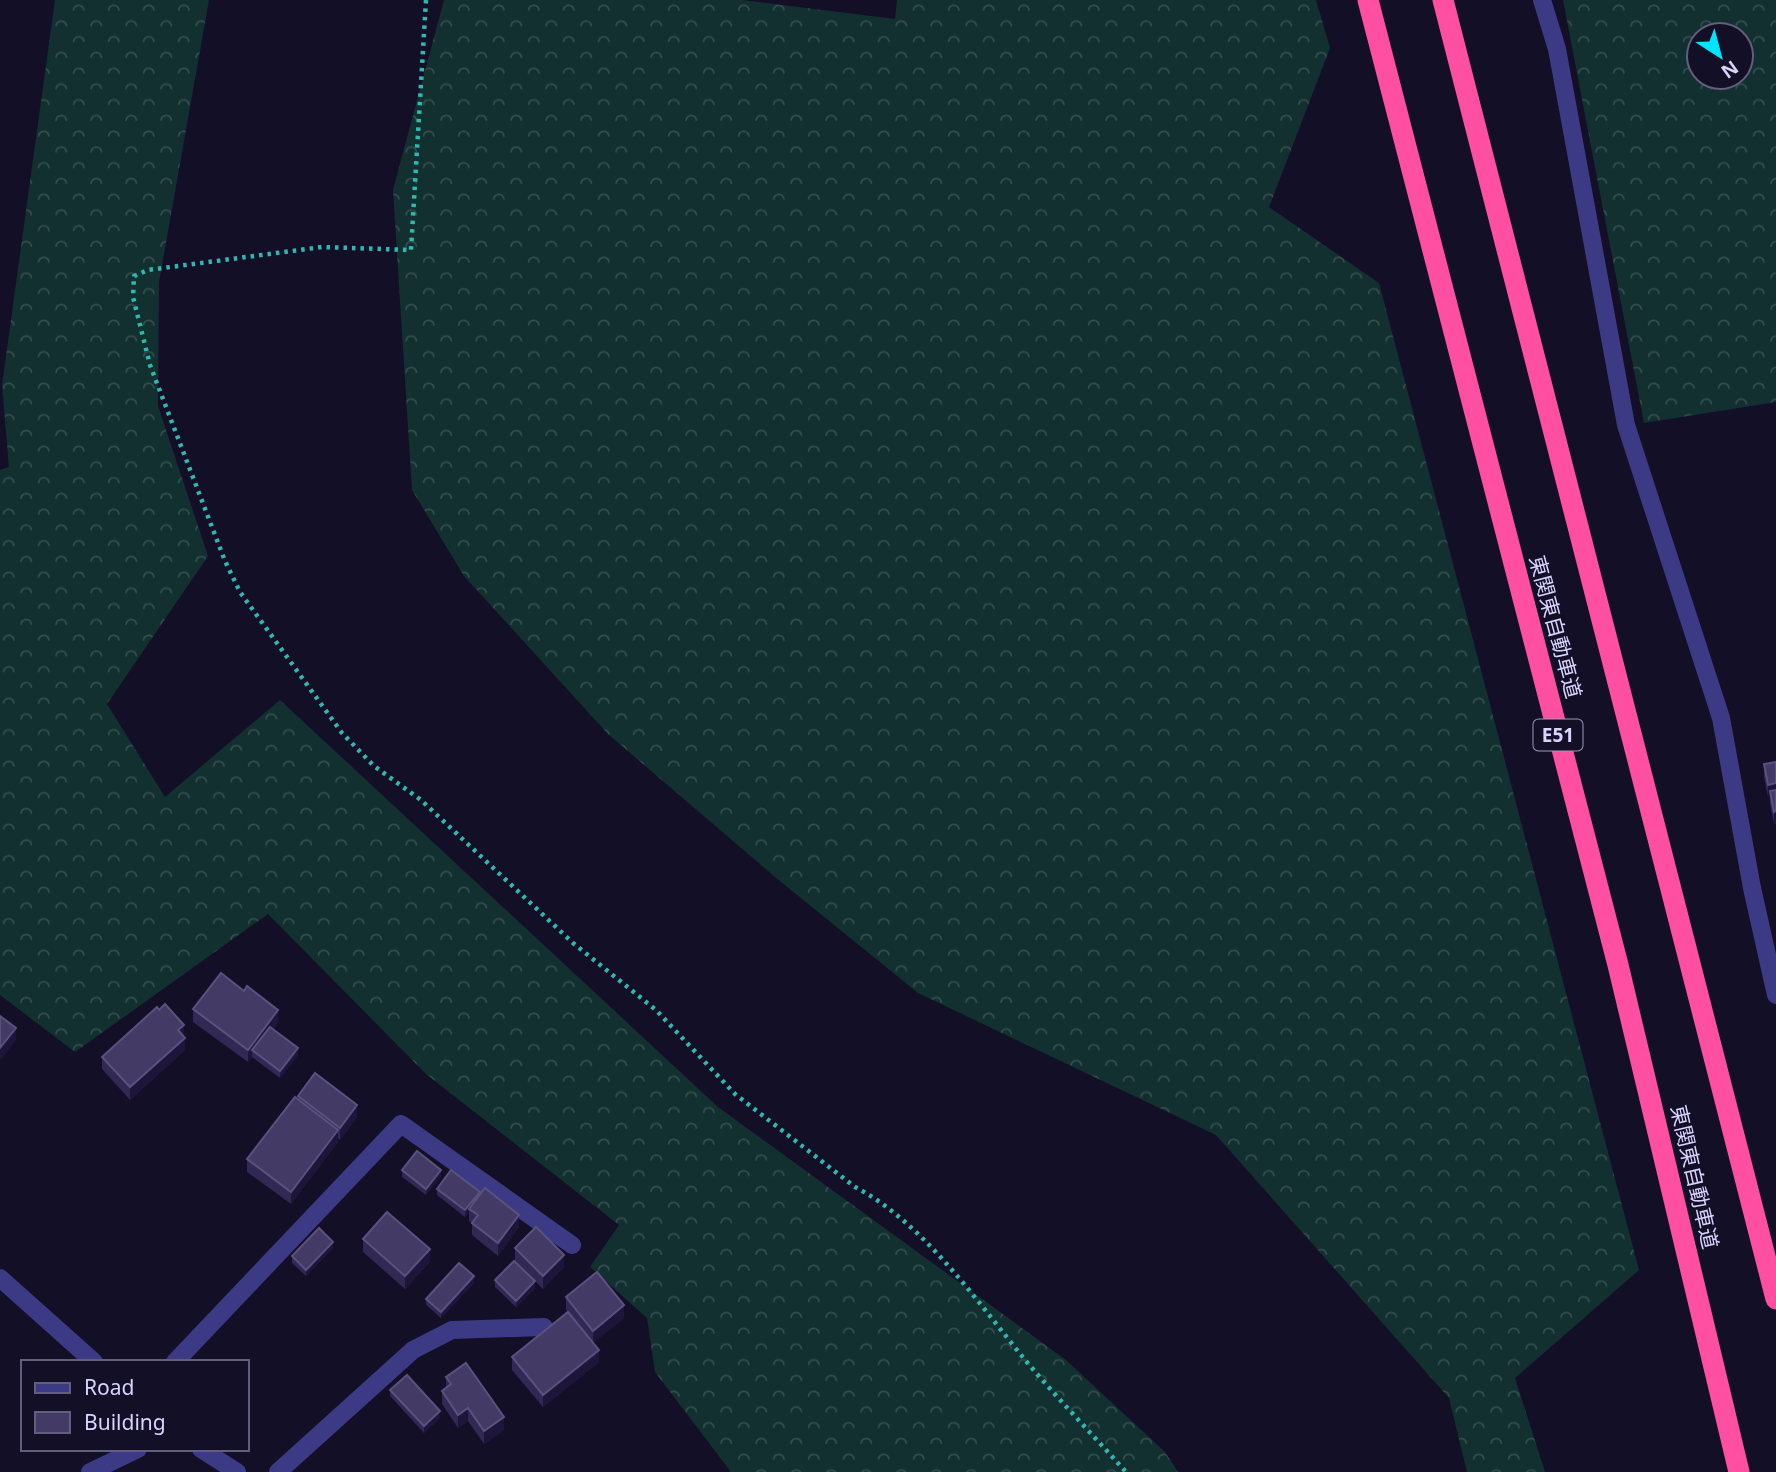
<svg xmlns="http://www.w3.org/2000/svg" width="1776" height="1472" font-family="'Noto Sans','Noto Sans JP',sans-serif">
<defs>
<pattern id="forest-crowns" width="20" height="18" patternUnits="userSpaceOnUse" patternTransform="scale(1.75)"><rect width="20" height="18" fill="#12302f"/><path d="M2 6a3 3 0 1 1 6 0M12 15a3 3 0 1 1 6 0" fill="none" stroke="#344d4e"/></pattern>
</defs>
<rect width="100%" height="100%" fill="#130f26"/>
<!-- forest -->
<path fill="url(#forest-crowns)" fill-rule="evenodd" d="M55 0H209L159 282 158 406 208 556 107 704 165 797 280 700 718 1107 1066 1360 1165 1452 1178 1472H731L655 1372 647 1318 590 1267 619 1225 426 1074 268 914 75 1052 0 995V470L9 467 2 385Z
M444 0H742L895 19 897 0H1316L1330 48 1269 207 1379 283 1639 1270 1515 1378 1545 1472H1467L1449 1398 1216 1135 918 993 775 877 608 734 464 576 412 490 393 190Z
M1563 0H1776V402L1644 423ZM1741 35V77H1699V35Z"/>
<g fill="none" stroke-linecap="round" stroke-linejoin="round">
<!-- path -->
<path stroke="#2fb8b0" stroke-width="4.5" stroke-dasharray="3.5 5" stroke-linecap="butt" d="M426 0 411 250 322 247 148 270 134 276 133 297 150 365 225 561 240 592 342 733 374 766 421 800 573 943 656 1010 735 1094 855 1187C923 1222 978 1303 1026 1361 1058 1399 1093 1435 1126 1472"/>
<!-- minor -->
<path stroke="#3d3a85" stroke-width="18" d="M1542 0 1557 49 1626 425 1721 718 1752 888 1776 995
M0 1278 94 1362
M175 1362 401 1124 572 1245
M201 1449 237 1472
M90 1472 138 1449
M278 1472 413 1350 452 1330 544 1327"/>
<!-- highway -->
<path stroke="#ff4fa3" stroke-width="21" d="M1368 0 1618 965 1739 1472
M1443 0 1776 1299"/>
</g>
<!-- wall -->
<path fill="#312854" d="M1776 762 1774 824 1770 804V797H1768L1764 777V764Z
M193 1009 278 1022 273 1029 298 1055 280 1078 252 1057 248 1062 193 1022Z
M184 1037 185 1050 130 1100 102 1069V1057Z
M298 1096 357 1117 340 1140 338 1138V1142L291 1204 247 1172V1159L298 1100Z
M402 1170 441 1176 426 1195 402 1177Z
M437 1189 480 1195 519 1227 498 1256 472 1235V1223L469 1221V1212L465 1217 437 1195Z
M363 1239 430 1262 405 1289 363 1252Z
M333 1248 306 1276 292 1263V1256Z
M515 1248 564 1267 543 1289 515 1261Z
M495 1280 535 1288 516 1307 495 1287Z
M474 1283 441 1318 426 1305V1299Z
M566 1297 624 1318 593 1343 599 1362 543 1407 512 1370V1357L568 1312 566 1310Z
M446 1377 504 1430 484 1444 468 1421 458 1428 442 1404V1391L446 1388Z
M390 1390 440 1418 424 1433 390 1396Z"/>
<!-- shaded-wall -->
<path fill="#1d163a" d="M1776 783V796L1770 791V797H1768V785Z
M1776 811V824H1774V812Z
M278 1010V1022L255 1052 252 1050V1057L248 1062V1050Z
M184 1025V1038L178 1030Z
M16 1028V1040L0 1061V1048Z
M185 1038V1050L130 1100V1087Z
M298 1048V1055L280 1078V1071Z
M357 1105V1117L340 1140V1128Z
M338 1130V1142L291 1204V1192Z
M441 1170V1176L426 1195V1189Z
M480 1192V1198L469 1209V1212L465 1217V1210Z
M519 1215V1227L498 1256V1243Z
M333 1242V1248L306 1276V1270Z
M430 1249V1262L405 1289V1276Z
M564 1255V1267L543 1289V1276Z
M474 1276V1283L441 1318V1312Z
M535 1281V1288L516 1307V1301Z
M624 1305V1318L593 1343V1331Z
M599 1350V1362L543 1407V1395Z
M468 1408V1421L458 1428V1415Z
M440 1411V1418L424 1433V1426Z
M504 1417V1430L484 1444V1431Z"/>
<!-- building -->
<path fill="#433a66" stroke="#5a527e" stroke-width="2" d="M1776 762V783L1768 785 1764 764Z
M1776 790V811L1774 812 1770 791Z
M221 973 244 991 247 986 278 1010 248 1050 193 1009Z
M165 1004 184 1025 178 1030 185 1038 130 1087 102 1057 157 1007 159 1010Z
M0 1016 16 1028 0 1048Z
M270 1027 298 1048 280 1071 252 1050Z
M315 1073 357 1105 340 1128 298 1096Z
M295 1097 338 1130 291 1192 247 1159Z
M417 1151 441 1170 426 1189 402 1170Z
M451 1170 480 1192 465 1210 437 1189Z
M485 1188 519 1215 498 1243 472 1223 478 1215 469 1209Z
M387 1212 430 1249 405 1276 363 1239Z
M536 1227 564 1255 543 1276 515 1248Z
M319 1228 333 1242 306 1270 292 1256Z
M514 1261 535 1281 516 1301 495 1280Z
M459 1263 474 1276 441 1312 426 1299Z
M597 1272 624 1305 593 1331 566 1297Z
M568 1312 599 1350 543 1395 512 1357Z
M466 1363 504 1417 484 1431 468 1408 458 1415 442 1391 451 1384 446 1377Z
M407 1375 440 1411 424 1426 390 1390Z"/>
<g text-anchor="middle" stroke-width="5" stroke-linejoin="round" paint-order="stroke">
<!-- shield labels -->
<rect fill="#130f26" stroke="#9e99be" stroke-width="2" x="1533.5" y="719.5" width="49" height="31" rx="5"/>
<g font-size="19" font-weight="bold" fill="#d9d4ff">
<text x="1558" y="742">E51</text>
</g>
<!-- street labels -->
<g font-size="21" fill="#d9d4ff" stroke="#130f26">
<text transform="translate(1555 627) rotate(75)" y="7">東関東自動車道</text>
<text transform="translate(1694 1177) rotate(77)" y="7">東関東自動車道</text>
</g>
</g>
<!-- legend -->
<rect x="21" y="1360" width="228" height="91" fill="#130f26" stroke="#625e7d" stroke-width="2"/>
<rect x="35" y="1383" width="35" height="10" fill="#3d3a85" stroke="#625e7d" stroke-width="2"/>
<text x="84" y="1395" font-size="21" fill="#d9d4ff">Road</text>
<rect x="35" y="1412" width="35" height="21" fill="#433a66" stroke="#625e7d" stroke-width="2"/>
<text x="84" y="1430" font-size="21" fill="#d9d4ff">Building</text>
<!-- north arrow -->
<g transform="translate(1720 56) rotate(144)"><circle r="33" fill="#130f26" stroke="#625e7d" stroke-width="2"/>
<path d="M0-5L12 26L0 18L-12 26Z" fill="#00e5ff"/>
<text y="-10" font-size="19" font-weight="bold" text-anchor="middle" fill="#d9d4ff">N</text>
</g>
</svg>
